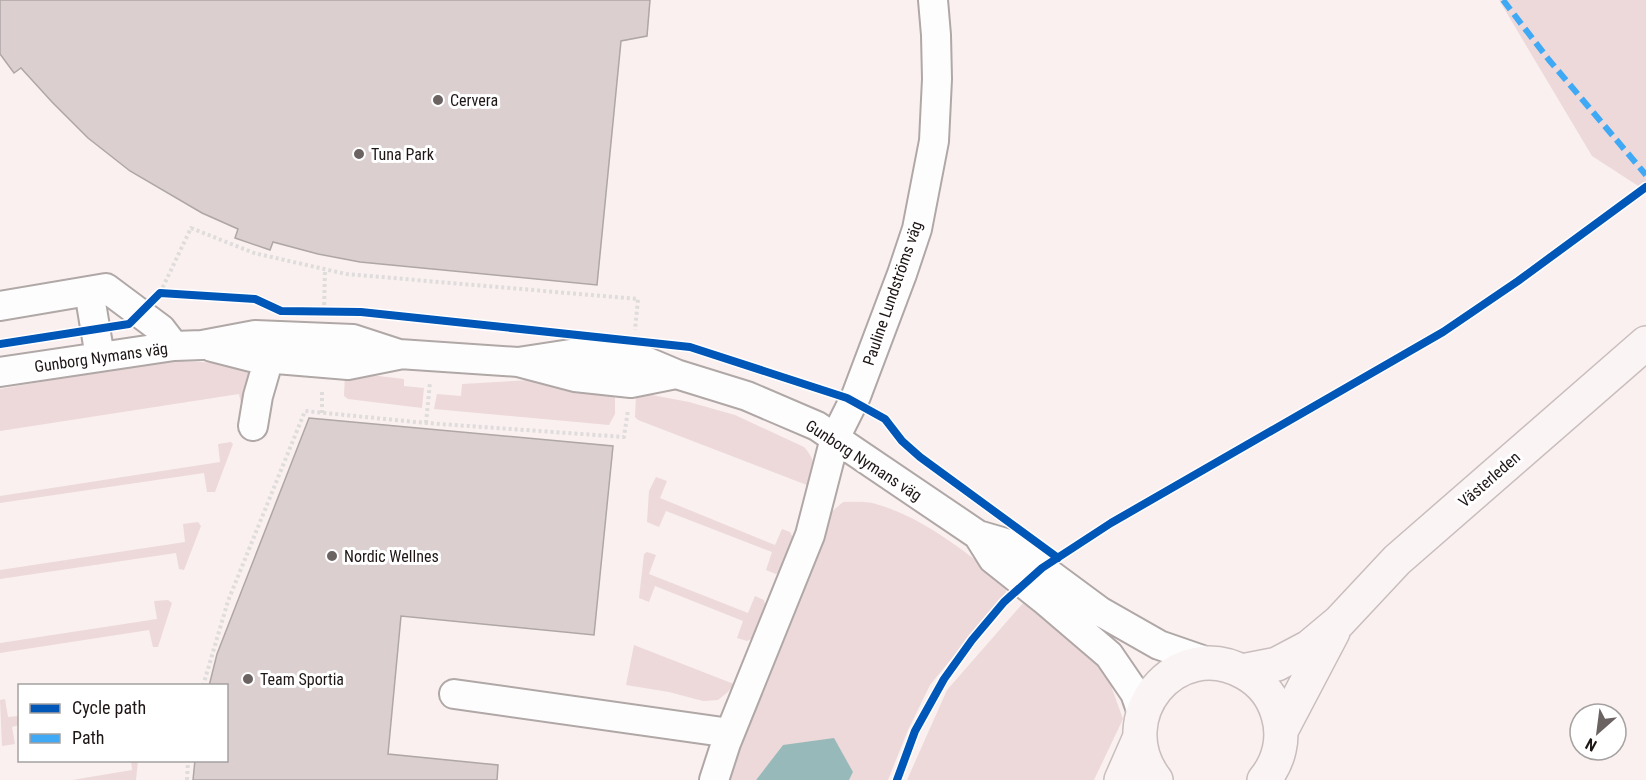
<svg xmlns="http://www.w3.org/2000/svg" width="1646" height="780" font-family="'Roboto Condensed',sans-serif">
<rect width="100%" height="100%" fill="#faf0f0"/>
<!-- green -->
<path fill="#edd9d9" d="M1499 0H1646V191L1592 156Z
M180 361 240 364 251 368 243 413 239 394 0 431V389L114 369Z
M345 372 404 379V386L424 388 422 408 348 399 344 396Z
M530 380 615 390V414L609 425 434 409 437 394 461 396 462 384Z
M641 393 689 402 735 415 804 447C816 460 815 469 812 487L638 420 635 417 636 395Z
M231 442 233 444 215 492H207L204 473 0 503V496L220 462 218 444Z
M656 477 667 481 660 498 775 545 782 529 790 532 793 538 781 570 776 574 766 570 772 552 666 511 659 527 647 522 649 491Z
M843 502C853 502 866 501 876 504 925 518 968 554 1006 584V592L930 685 908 730 888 780H849L853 772 783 745 756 780H727L828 515Z
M198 522 201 526 184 570 179 569 176 553 0 579V570L185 542 183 524Z
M647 552 656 555 649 574 748 613 755 596 764 600 766 607 753 638 747 641 737 638 743 621 655 586 649 602 639 598 644 554Z
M168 600 172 603 158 647H153L149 630 0 653V643L157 619 154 601Z
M1024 602 1105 669 1123 719 1094 780H907L947 690Z
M634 645 721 679 734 684 728 692 718 700 703 701 669 692 626 685Z
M5 699 8 717 19 716V725L12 727 15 744 2 746 0 700Z
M131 761H138L136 780H72L132 770Z"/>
<!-- water -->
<path fill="#97b9b9" d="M834 738 853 772 849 780H756L783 745Z"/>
<!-- building -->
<path fill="#dccfd0" stroke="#afa6a6" stroke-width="1.5" d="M0 0H650L647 36 621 41 597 285 360 262 318 254 273 242 270 250 235 238 238 229 202 213 130 171 88 138 52 102 21 68 14 73 0 54Z
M309 418 613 446 594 635 401 616 388 754 498 765 497 780H193L195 760H226V686H209L217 654Z"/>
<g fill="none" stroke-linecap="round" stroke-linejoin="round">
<defs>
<path id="minor" d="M89 291 100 357
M0 306 106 288 161 329 174 346
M212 347 251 357 348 365 398 355
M518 362 577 353 631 355 676 374 747 396 817 426 978 535 1009 544 1101 612 1159 645 1211 663
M0 372 174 346 202 345 255 335 353 339 399 354 518 362 575 377 631 383 676 374
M253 426 258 396 269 358
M978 535 993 559 1047 602 1109 655 1135 693 1142 713
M454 694 730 733
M714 780 726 743 810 535 835 438 856 396 902 274 917 229 934 141 937 79 936 35 933 0"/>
<path id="major" d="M1242 671 1277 664 1309 647 1339 622 1397 560 1646 343
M1281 731 1333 632
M1121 780 1139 739
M1156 780C1108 718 1176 634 1245 673 1261 682 1273 697 1278 715 1285 738 1279 762 1264 780"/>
</defs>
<!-- minor casing -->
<use href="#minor" stroke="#b0a7a7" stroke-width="32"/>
<!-- major casing -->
<use href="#major" stroke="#c9bdbd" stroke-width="36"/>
<!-- path -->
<path stroke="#dfdcdc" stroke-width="4" stroke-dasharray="3 3" stroke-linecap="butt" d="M160 293 191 228 254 253 346 274 638 299 635 330
M324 311 325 269
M322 413V390
M426 423 430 382
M203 686 228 601 305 411 426 423 624 437 628 410
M187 780 188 760"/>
<!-- minor -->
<use href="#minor" stroke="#fefdfd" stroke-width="28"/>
<!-- major -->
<use href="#major" stroke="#faf4f4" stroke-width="33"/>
<!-- quiet -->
<path stroke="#3fa9f5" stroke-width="6" stroke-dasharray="12 6" stroke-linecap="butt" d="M1503 0 1549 60 1646 175"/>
<defs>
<path id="cycleway" d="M0 344 129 324 160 293 255 299 281 311 361 312 690 347 847 398 885 419 902 441 920 457 1058 558
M897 780 915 731 944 679 972 640 1004 602 1042 568 1111 523 1443 332 1518 281 1646 187"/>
</defs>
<!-- cycleway casing -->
<use href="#cycleway" stroke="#fff" stroke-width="11"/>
<!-- cycleway -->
<use href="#cycleway" stroke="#0057b8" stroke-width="8"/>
</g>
<!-- markers -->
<g fill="#6b6262" stroke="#fff" stroke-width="2">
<circle cx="438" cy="100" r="6"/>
<circle cx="359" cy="154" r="6"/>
<circle cx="332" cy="556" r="6"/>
<circle cx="248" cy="679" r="6"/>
</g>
<g text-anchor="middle" stroke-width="6" stroke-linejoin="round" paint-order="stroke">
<!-- poi labels -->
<g font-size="16" fill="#1e1515" stroke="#fff" text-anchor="start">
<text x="450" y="106">Cervera</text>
<text x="371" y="160">Tuna Park</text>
<text x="344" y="562">Nordic Wellnes</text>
<text x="260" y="685">Team Sportia</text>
</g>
<!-- street labels -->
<g font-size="16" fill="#1e1515" stroke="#fff">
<text transform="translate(892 293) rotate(-71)" y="6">Pauline Lundströms väg</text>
<text transform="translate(101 357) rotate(-8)" y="6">Gunborg Nymans väg</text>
<text transform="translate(864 460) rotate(33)" y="6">Gunborg Nymans väg</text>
<text transform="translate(1489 479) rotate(-41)" y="6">Västerleden</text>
</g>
</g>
<!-- legend -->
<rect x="18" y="684" width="210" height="78" fill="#ffffff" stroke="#a5a1a1" stroke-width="1.5"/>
<rect x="30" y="704" width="30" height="9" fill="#0057b8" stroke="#a5a1a1" stroke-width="1.5"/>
<text x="72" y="714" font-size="18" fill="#1e1515">Cycle path</text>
<rect x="30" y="734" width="30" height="9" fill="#3fa9f5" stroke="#a5a1a1" stroke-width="1.5"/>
<text x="72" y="744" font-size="18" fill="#1e1515">Path</text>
<!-- north arrow -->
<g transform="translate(1598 732) rotate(208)"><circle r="28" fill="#ffffff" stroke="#a5a1a1" stroke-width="1.5"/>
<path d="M0-4.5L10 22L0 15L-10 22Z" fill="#6b6262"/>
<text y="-9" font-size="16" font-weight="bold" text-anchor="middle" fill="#1e1515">N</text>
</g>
</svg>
